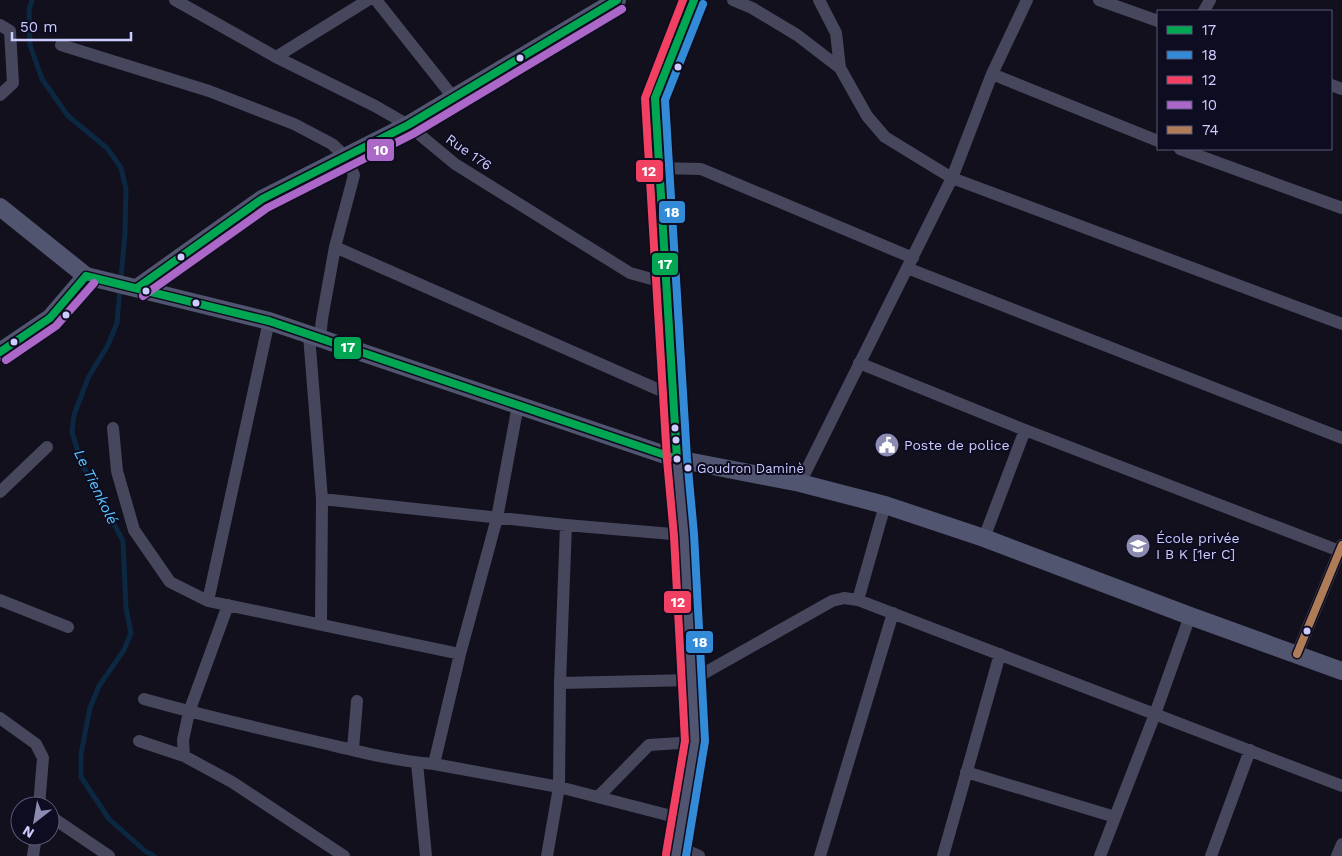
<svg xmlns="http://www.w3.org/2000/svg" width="1342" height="856" font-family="'Work Sans',sans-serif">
<rect width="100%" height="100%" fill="#11101c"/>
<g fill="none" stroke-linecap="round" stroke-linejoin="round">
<!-- stream -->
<path stroke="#0c2741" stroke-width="5" d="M32 0 29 10 30 45 42 79 68 116 107 148 121 168 126 189 125 233 117 323 108 345 88 378 74 415 72 432 81 462 123 541 126 608 131 633 124 650 99 686 90 708 81 754V777L109 819 145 851 154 856"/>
<!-- street -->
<path stroke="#46475d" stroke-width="12" d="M175 0 276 57 375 106 408 125 455 164 630 273 666 283
M376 0 453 97
M733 0 752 8 797 35 840 68 867 116 885 137 952 178 1342 324
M819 0 836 33 840 68
M1099 0 1158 21
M1204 11 1210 0
M0 25 10 31 13 83 0 95
M61 45 209 91 294 124 332 144 346 157 354 175 335 247 322 319 320 338
M276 57 368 0
M992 74 1158 141
M1331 85 1342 89
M1180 149 1342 208
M659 168 701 169 913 258
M335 247 673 396
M907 268 1342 438
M309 335 322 499 321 624
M859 363 1025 430 1342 552
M113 428 117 471 134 530 170 582 208 601 460 654
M800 483 952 178 992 74 1027 0
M0 492 47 447
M322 499 566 525 684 535
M984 538 1025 430
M0 600 68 627
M858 600 885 505
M208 601 269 321
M1297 654 1342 545
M560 683 692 680 832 601 844 598 858 600 1342 786
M144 699C200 715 257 728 314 741 353 750 393 761 434 764L559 787 683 819
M0 718 36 744 43 758 39 806
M139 741 184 756 232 782 344 856
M353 749 357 701
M184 756 183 740 189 712 228 605
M417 763 426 856
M434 764 460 654 497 518 518 405
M966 772 1115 817
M598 797 649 745 695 742
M50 816 109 856
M679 847 699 856
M33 856 36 836
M547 856 559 787 560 683 566 525
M820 856 893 613
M943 856 1000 654
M1100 856 1155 714 1190 616
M1211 856 1250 750
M1337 856 1342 844"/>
<!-- secondary -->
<path stroke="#525570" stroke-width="18" d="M0 207 86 276 269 321 677 459 800 483 885 505 984 538 1190 616 1342 671
M137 288 262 199 408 125 617 0
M0 352 50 318 86 276
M676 856 695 742 684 535 677 459 655 98 694 0"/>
<defs>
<path id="bus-1" d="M86 276 269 321 677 459 655 98 694 0
M137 288 262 199 408 125 617 0
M0 352 50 318 86 276"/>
<path id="bus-2" d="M686 856 705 741 694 534 687 458 665 100 703 4"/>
<path id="bus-3" d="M666 854 685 741 674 536 667 460 645 98 683 0"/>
<path id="bus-4" d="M143 296 267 208 413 134 622 9
M6 360 56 326 94 283"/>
<path id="bus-5" d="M1297 654 1342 545"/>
</defs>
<!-- bus-1 casing -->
<use href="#bus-1" stroke="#0d0c20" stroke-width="11"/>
<!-- bus-2 casing -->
<use href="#bus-2" stroke="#0d0c20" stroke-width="11"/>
<!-- bus-3 casing -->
<use href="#bus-3" stroke="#0d0c20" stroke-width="11"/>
<!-- bus-4 casing -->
<use href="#bus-4" stroke="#0d0c20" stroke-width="11"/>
<!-- bus-5 casing -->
<use href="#bus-5" stroke="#0d0c20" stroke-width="11"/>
<!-- bus-1 -->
<use href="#bus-1" stroke="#00a651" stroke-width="8"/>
<!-- bus-2 -->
<use href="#bus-2" stroke="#338bd7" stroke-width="8"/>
<!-- bus-3 -->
<use href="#bus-3" stroke="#f24062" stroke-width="8"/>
<!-- bus-4 -->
<use href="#bus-4" stroke="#ac68c9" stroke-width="8"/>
<!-- bus-5 -->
<use href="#bus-5" stroke="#b07c57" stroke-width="8"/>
</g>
<!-- icons -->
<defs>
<symbol id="civic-disc" viewBox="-11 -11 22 22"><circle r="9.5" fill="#8b8ab0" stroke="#0d0c20"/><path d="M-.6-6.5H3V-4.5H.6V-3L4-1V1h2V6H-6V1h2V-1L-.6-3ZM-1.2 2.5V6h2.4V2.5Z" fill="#fff"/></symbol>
<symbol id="school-disc" viewBox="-11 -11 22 22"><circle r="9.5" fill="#8b8ab0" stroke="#0d0c20"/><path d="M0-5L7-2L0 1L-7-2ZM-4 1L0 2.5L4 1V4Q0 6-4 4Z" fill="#fff"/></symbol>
</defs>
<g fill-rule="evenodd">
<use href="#civic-disc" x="873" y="431" width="28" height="28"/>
<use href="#school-disc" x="1124" y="532" width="28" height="28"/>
</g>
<!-- markers -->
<g fill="#ccf" stroke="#0d0c20" stroke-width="2">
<circle cx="520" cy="58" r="4.5"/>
<circle cx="678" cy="67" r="4.5"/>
<circle cx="181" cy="257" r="4.5"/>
<circle cx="146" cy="291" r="4.5"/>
<circle cx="196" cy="303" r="4.5"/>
<circle cx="66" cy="315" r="4.5"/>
<circle cx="14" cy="342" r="4.5"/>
<circle cx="675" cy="428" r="4.5"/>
<circle cx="676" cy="440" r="4.5"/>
<circle cx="677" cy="459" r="4.5"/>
<circle cx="688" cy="468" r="4.5"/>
<circle cx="1307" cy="631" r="4.5"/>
</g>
<g text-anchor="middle" stroke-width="4" stroke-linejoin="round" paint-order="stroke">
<!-- bus labels -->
<g font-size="13" fill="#ccf" stroke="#0d0c20" text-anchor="start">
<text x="697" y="473">Goudron Daminè</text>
</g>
<!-- street labels -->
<g font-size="14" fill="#ccf" stroke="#0d0c20">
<text transform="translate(469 152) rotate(35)" y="5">Rue 176</text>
</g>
<!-- poi labels -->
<g font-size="14" fill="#ccf" stroke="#0d0c20" text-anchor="start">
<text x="904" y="450">Poste de police</text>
<text x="1156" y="543">École privée<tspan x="1156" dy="16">I B K [1er C]</tspan></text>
</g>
<!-- water labels -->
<g font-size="15" font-style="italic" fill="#5ac6ff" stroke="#0d0c20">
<text transform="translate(96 487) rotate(64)" y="5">Le Tienkolé</text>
</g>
</g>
<g stroke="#0d0c20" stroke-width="2">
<rect x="366" y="138" width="29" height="24" rx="5" fill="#ac68c9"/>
<rect x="635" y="159" width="29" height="24" rx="5" fill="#f24062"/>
<rect x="658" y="200" width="28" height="24" rx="5" fill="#338bd7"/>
<rect x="651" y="252" width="28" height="24" rx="5" fill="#00a651"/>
<rect x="333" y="336" width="29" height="24" rx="5" fill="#00a651"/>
<rect x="663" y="590" width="29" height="24" rx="5" fill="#f24062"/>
<rect x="685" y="630" width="29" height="24" rx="5" fill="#338bd7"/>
</g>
<g font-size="14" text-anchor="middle" font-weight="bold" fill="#fff">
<text x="381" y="155">10</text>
<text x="649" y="176">12</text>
<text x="672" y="217">18</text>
<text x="665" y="269">17</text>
<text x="348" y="352">17</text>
<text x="678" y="607">12</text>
<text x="700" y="647">18</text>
</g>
<!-- legend -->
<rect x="1157" y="10" width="175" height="140" fill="#0d0c20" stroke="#595979"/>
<rect x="1167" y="26" width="25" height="8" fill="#00a651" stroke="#595979"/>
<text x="1202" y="35" font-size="15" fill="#ccccff">17</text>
<rect x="1167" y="51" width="25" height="8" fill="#338bd7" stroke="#595979"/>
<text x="1202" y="60" font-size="15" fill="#ccccff">18</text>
<rect x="1167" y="76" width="25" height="8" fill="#f24062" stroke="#595979"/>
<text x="1202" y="85" font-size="15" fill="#ccccff">12</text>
<rect x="1167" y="101" width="25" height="8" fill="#ac68c9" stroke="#595979"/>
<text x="1202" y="110" font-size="15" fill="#ccccff">10</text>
<rect x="1167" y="126" width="25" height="8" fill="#b07c57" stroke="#595979"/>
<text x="1202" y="135" font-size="15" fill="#ccccff">74</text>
<!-- north arrow -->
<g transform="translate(35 821) rotate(211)"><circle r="24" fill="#0d0c20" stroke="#595979"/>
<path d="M0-4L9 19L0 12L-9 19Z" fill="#8b8ab0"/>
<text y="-8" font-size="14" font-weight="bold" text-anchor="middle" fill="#ccccff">N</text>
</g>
<!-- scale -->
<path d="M12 32v8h119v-8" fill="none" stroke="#ccccff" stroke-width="2.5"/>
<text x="20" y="32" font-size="15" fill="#ccccff" stroke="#0d0c20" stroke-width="4" paint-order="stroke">50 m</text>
</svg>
